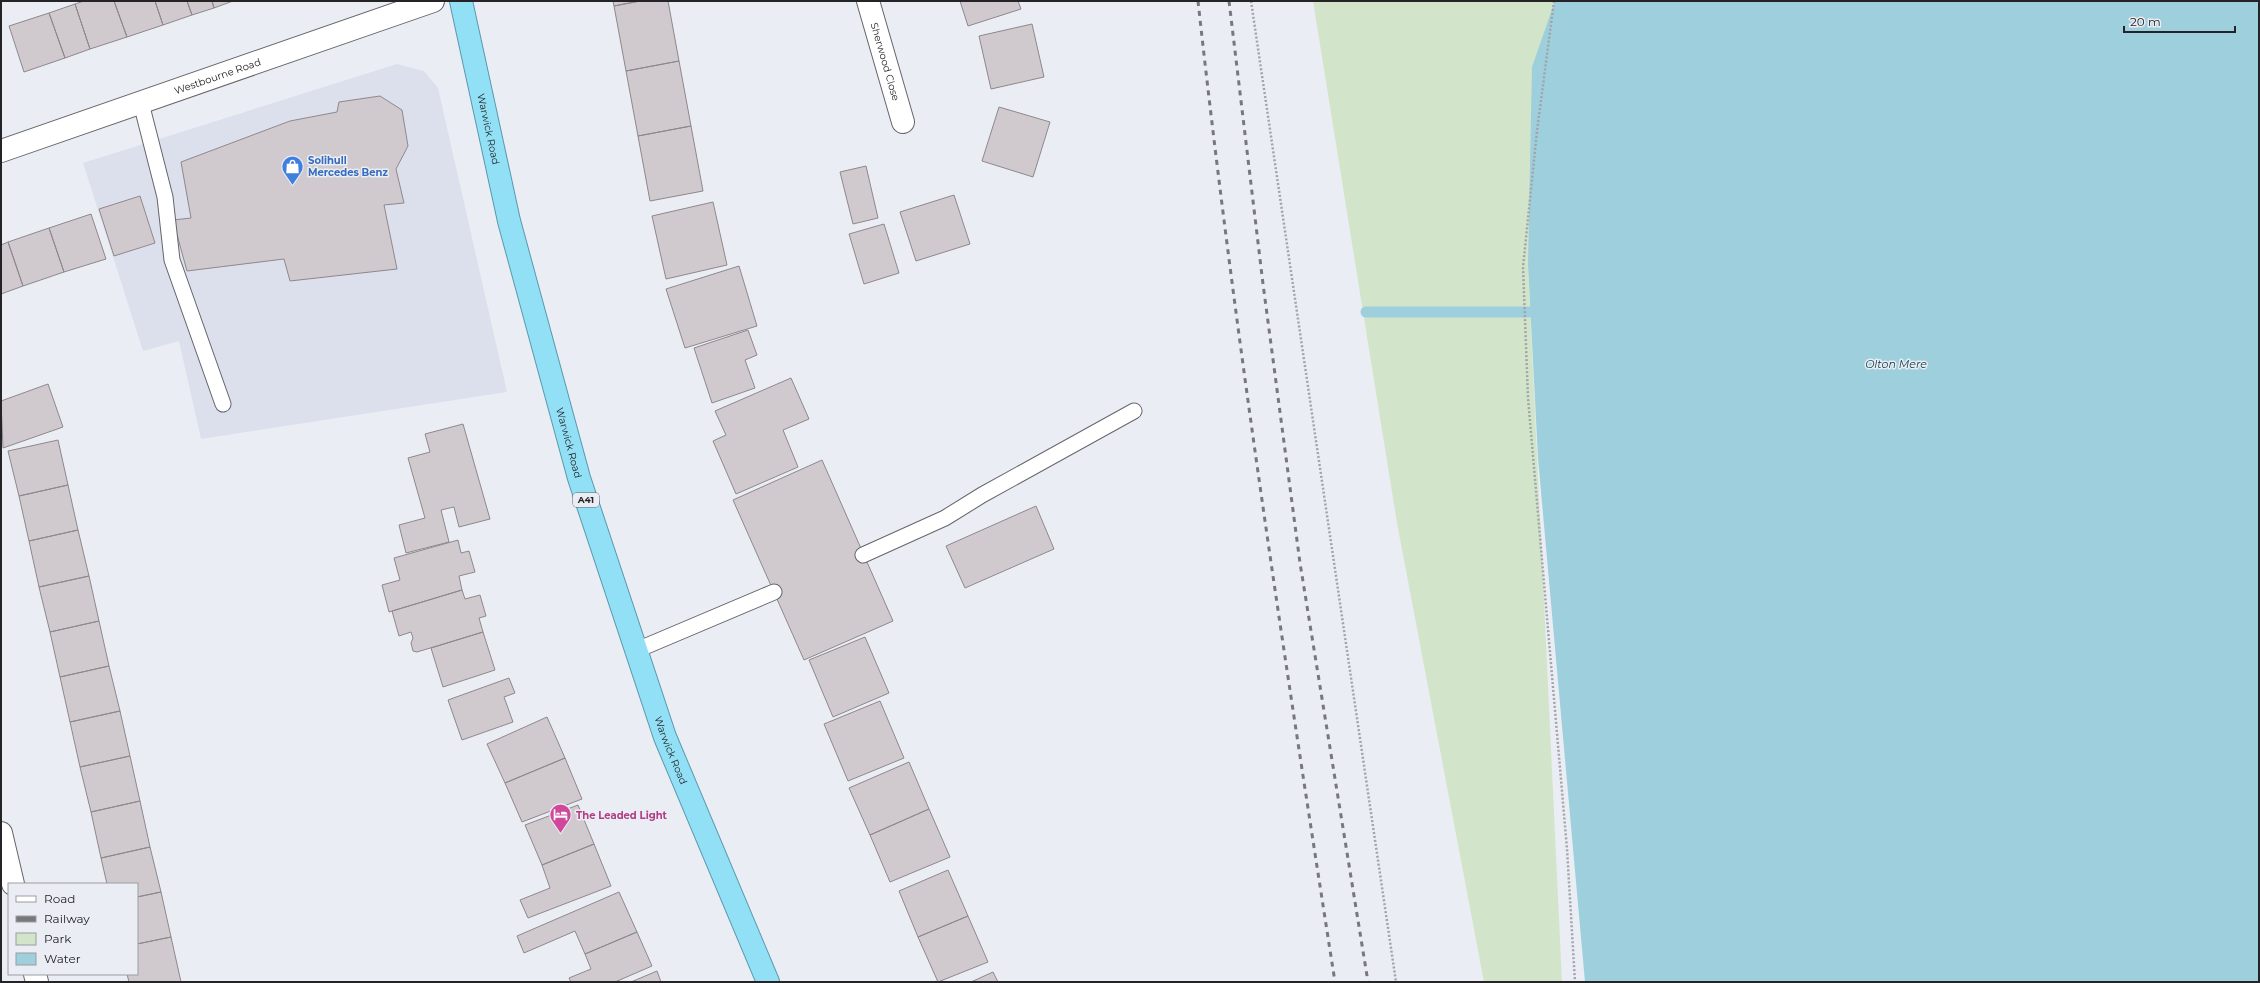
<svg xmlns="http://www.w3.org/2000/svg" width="2260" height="983" font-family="Montserrat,sans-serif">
<rect width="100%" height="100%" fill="#eaedf3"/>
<!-- built -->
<path fill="#dce0ed" d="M397 64 424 71 438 88 507 392 201 439 179 341 143 351 83 163Z"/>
<!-- green -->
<path fill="#d2e5ca" d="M1313 1H1560L1528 264 1562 982H1484L1397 523Z"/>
<!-- water -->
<path fill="#9dcfdc" d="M1555 1H2259V982H1585L1538 458 1528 264 1532 67Z"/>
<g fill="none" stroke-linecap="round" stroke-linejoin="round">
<!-- stream -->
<path stroke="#9dcfdc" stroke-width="11" d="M1366 312H1530"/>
</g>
<!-- building -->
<path fill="#d0cace" stroke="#8e888c" d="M84 1H114L127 37 90 49 75 4Z
M114 1H155L163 25 127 37Z
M155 1H187L192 15 163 25Z
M187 1H212L214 8 192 15Z
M212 1H233L214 8Z
M613 1H640L614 6Z
M640 1H668L679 61 626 71 614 6Z
M960 1H1018L1021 9 968 26Z
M75 4 90 49 65 58 49 13Z
M49 13 65 58 24 72 9 26Z
M1032 24 1044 77 991 89 979 36Z
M679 61 691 126 638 136 626 71Z
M380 96 402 110 408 146 396 169 404 203 384 205 397 269 290 281 284 259 187 271 173 220 191 218 181 162 290 121 337 112 339 102Z
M999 107 1050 122 1033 177 982 161Z
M691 126 703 191 650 201 638 136Z
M866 166 878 218 853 224 840 172Z
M954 195 970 244 916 261 900 212Z
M140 196 155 243 114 256 99 209Z
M713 202 727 265 666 279 652 216Z
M91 214 106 259 64 272 49 228Z
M884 224 899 273 864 284 849 234Z
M49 228 64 272 23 286 8 242Z
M8 242 23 286 1 294V245Z
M739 266 757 326 685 348 666 289Z
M748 330 757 355 745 360 755 388 712 403 694 348Z
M791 378 809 419 783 430 798 467 736 494 713 441 726 435 715 411Z
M48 384 63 427 3 448 1 401Z
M463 424 490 519 459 527 454 507 441 510 449 542 406 553 399 525 425 518 408 458 430 452 425 434Z
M58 440 68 485 19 496 8 451Z
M822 460 893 621 804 660 733 500Z
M68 485 78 530 29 541 19 496Z
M1036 506 1054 549 965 588 946 546Z
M78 530 89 576 39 587 29 541Z
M458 540 461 553 469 551 475 572 459 576 462 590 389 612 382 585 400 580 394 558Z
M89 576 99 621 50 632 39 587Z
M462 590 465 599 480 595 486 616 479 618 483 632 417 652 413 651 411 643 413 638 411 632 399 636 392 611Z
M99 621 109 666 60 677 50 632Z
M483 632 495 670 443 687 431 648Z
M865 637 889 693 833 717 809 660Z
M109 666 120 711 70 722 60 677Z
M509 678 515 693 504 697 513 722 462 740 448 700Z
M880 701 904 758 848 781 824 724Z
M120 711 130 756 80 767 70 722Z
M547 717 565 758 505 783 487 744Z
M130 756 140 801 91 812 80 767Z
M565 758 582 799 522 822 505 783Z
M909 762 929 809 870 835 849 788Z
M140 801 150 847 101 858 91 812Z
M578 805 594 844 542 865 525 825Z
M929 809 950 857 890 882 870 835Z
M594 844 611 886 528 918 520 900 550 888 542 865Z
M150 847 161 892 137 897V884H107L101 858Z
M948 870 968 916 918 937 899 891Z
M161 892 171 937 137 944V897Z
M619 892 637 932 585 954 575 931 524 953 517 936Z
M968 916 988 962 938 982 918 937Z
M637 932 652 966 615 982H571L569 978 591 969 585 954Z
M171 937 181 982H129L127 974H137V944Z
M657 971 661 982H631Z
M993 972 998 982H971Z"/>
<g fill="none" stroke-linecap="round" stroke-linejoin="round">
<defs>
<path id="service" d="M141 103 165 197 172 260 223 404
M863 555 945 518 982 495 1134 411
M637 650 774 592"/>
<g id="minor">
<path id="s1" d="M868 1 903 122"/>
<path id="s2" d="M1 151 433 1"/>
<path d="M1 833 13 884"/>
<path d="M35 974 37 982"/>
</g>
<g id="trunk">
<path id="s3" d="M461 1 509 221 579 478 665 737 768 982"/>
</g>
</defs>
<!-- service casing -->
<use href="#service" stroke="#64666b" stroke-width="17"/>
<!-- minor casing -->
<use href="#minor" stroke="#64666b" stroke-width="24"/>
<!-- trunk casing -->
<use href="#trunk" stroke="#5a99ac" stroke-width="24"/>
<!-- path -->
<path stroke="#a2a4a9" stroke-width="2.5" stroke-dasharray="2 2" stroke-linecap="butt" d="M1251 1 1396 982
M1554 1 1537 131 1523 267 1528 398 1567 849 1575 982"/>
<!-- service -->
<use href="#service" stroke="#fff" stroke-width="15"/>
<!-- minor -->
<use href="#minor" stroke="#fff" stroke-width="22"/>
<!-- trunk -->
<use href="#trunk" stroke="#92e0f6" stroke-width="22"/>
<!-- rail -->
<path stroke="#77787c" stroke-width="3" stroke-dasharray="5 5" stroke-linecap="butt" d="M1198 1C1234 329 1284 656 1335 982
M1229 1 1263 284 1300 563 1368 982"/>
</g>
<!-- icons -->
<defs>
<symbol id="shop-pin" viewBox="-11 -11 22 30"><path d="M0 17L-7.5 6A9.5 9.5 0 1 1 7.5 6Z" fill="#3f7fe0" stroke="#eaedf3"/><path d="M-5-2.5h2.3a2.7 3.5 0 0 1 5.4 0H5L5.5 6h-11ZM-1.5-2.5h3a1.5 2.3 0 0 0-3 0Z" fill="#fff"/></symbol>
<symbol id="hotel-pin" viewBox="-11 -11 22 30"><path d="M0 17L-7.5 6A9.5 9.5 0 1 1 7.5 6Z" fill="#d1479c" stroke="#eaedf3"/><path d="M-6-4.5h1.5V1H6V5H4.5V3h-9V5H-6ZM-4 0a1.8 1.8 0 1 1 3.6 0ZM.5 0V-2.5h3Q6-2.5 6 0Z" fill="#fff"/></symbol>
</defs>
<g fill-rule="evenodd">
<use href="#shop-pin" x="280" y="154" width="25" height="34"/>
<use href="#hotel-pin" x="548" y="802" width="25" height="34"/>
</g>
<g text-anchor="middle" stroke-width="3" stroke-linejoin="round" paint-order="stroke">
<!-- shield labels -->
<rect fill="#eaedf3" stroke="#5f6064" stroke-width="1" x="573" y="493" width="26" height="14" rx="3"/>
<g font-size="9" font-weight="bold" fill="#242427">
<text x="586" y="503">A41</text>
</g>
<!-- street labels -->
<g font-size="10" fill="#242427" stroke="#eaedf3">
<text dy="4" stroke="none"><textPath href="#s1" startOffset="63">Sherwood Close</textPath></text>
<text dy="4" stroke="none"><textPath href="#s2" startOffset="229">Westbourne Road</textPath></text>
<text dy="4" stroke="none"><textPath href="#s3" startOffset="131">Warwick Road</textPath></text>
<text dy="4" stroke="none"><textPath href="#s3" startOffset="455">Warwick Road</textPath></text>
<text dy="4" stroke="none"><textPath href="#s3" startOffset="779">Warwick Road</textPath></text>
</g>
<!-- shop labels -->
<g font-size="10" font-weight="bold" fill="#366cbe" stroke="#eaedf3" text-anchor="start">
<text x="308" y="164">Solihull<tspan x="308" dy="12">Mercedes Benz</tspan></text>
</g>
<!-- hotel labels -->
<g font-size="10" font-weight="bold" fill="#b23c85" stroke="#eaedf3" text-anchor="start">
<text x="576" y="819">The Leaded Light</text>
</g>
<!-- water labels -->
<g font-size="11" font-style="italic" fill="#0c3b45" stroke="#eaedf3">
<text x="1896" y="368">Olton Mere</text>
</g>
</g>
<!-- border -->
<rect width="2260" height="983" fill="none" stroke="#242427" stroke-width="4"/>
<!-- legend -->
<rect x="8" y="883" width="130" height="92" fill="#eaedf3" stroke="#9b9da1"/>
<rect x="16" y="896" width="20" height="6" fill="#ffffff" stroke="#9b9da1"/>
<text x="44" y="903" font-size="12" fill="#242427">Road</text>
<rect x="16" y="916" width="20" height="6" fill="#77787c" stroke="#9b9da1"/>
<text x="44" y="923" font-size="12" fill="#242427">Railway</text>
<rect x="16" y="933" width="20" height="12" fill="#d2e5ca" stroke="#9b9da1"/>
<text x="44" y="943" font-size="12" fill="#242427">Park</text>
<rect x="16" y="953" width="20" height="12" fill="#9dcfdc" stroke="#9b9da1"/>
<text x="44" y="963" font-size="12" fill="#242427">Water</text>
<!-- scale -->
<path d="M2124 26v6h111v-6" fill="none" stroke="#242427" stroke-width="2"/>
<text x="2130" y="26" font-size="12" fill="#242427" stroke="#eaedf3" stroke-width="3" paint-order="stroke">20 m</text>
</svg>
